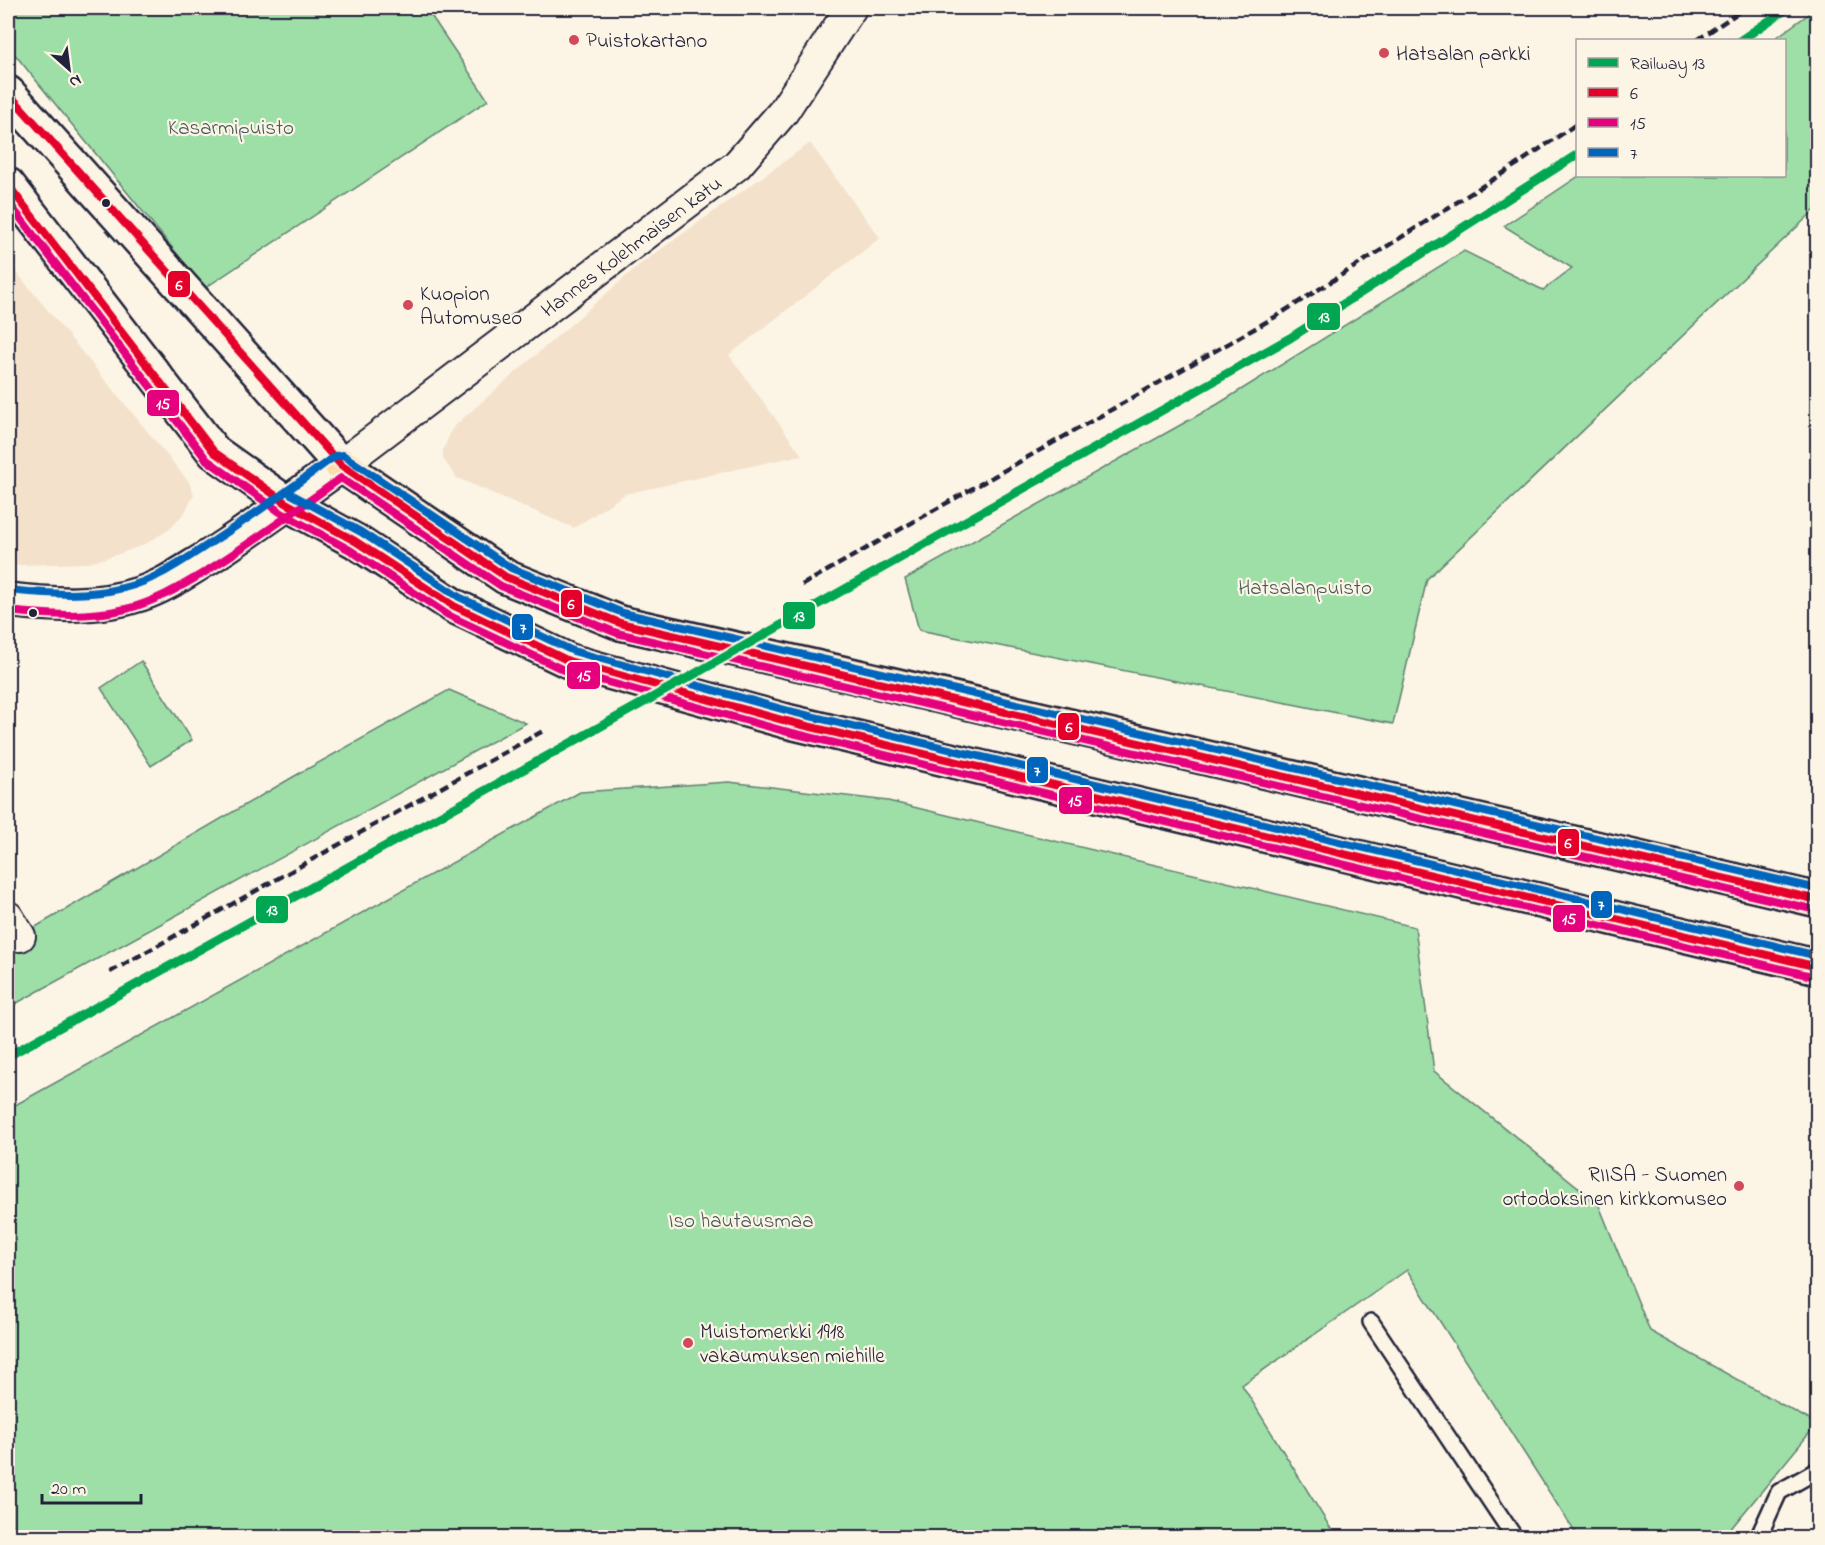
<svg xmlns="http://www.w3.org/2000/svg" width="1825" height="1545" font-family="'Indie Flower',sans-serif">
<rect width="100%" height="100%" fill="#fcf5e5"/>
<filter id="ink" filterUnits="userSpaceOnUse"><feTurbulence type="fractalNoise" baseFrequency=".0167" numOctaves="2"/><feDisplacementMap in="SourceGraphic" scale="12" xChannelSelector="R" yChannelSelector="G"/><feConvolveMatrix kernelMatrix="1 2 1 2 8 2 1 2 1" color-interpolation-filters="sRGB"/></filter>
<g filter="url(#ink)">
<!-- built -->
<path fill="#f3e1cb" d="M810 143 880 238 729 355 802 455 625 494 574 528 457 478 443 459V450L452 429 461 420 639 265Z
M8 262 189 482 194 495 185 512 170 529 147 543 125 552 89 563 21 565 8 564Z"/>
<!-- green -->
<path fill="#9edea7" stroke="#608071" stroke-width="1.5" d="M8 8H426L488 100 205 288 8 46Z
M1817 8V208L1427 579 1393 724 919 630 905 579 1218 404 1464 251 1543 290 1572 268 1504 226 1579 176H1784V40H1773Z
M141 661 192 740 151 766 101 688Z
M449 690 526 723 8 1008V943L293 777Z
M729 782 888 801 1415 927 1434 1071 1598 1203 1650 1331 1817 1424 1724 1537H1578L1407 1270 1242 1385 1336 1537H8V1109L580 792Z"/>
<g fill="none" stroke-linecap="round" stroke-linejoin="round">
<defs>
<path id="service" d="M1371 1322 1515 1538
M1758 1538 1779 1492 1818 1470"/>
<path id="minor" d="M341 465 737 165 783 112 851 8
M8 917 20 936"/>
<path id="secondary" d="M8 93 341 465C297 496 254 528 209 557 187 570 165 586 140 594 98 608 51 605 8 600
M8 185 214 452 286 503"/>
<path id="primary" d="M341 465 506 577 620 623
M286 503 355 541 454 606 569 661
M846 674 1818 900
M786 721 1818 967"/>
</defs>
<!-- service casing -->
<use href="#service" stroke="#22223b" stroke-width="20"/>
<!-- minor casing -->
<use href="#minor" stroke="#22223b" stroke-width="34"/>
<!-- secondary casing -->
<use href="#secondary" stroke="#22223b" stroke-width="38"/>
<!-- primary casing -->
<use href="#primary" stroke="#22223b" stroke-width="38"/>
<!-- service -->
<use href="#service" stroke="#fcf5e5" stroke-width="15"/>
<!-- minor -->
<use href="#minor" stroke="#fcf5e5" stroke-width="30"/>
<!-- secondary -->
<use href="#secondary" stroke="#fcf5e5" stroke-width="33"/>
<!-- primary -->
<use href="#primary" stroke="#fedbac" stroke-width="33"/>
<!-- rail -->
<path stroke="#22223b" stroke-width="4.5" stroke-dasharray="9 4.5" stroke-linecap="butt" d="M1697 40 1745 8
M802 585 1275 317 1519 163 1578 123
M110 972 543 731"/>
<defs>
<path id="primary-bridge" d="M620 623 846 674
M569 661 786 721"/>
</defs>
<!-- primary-bridge casing -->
<use href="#primary-bridge" stroke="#22223b" stroke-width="38" stroke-linecap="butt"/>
<!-- primary-bridge -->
<use href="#primary-bridge" stroke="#fedbac" stroke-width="33"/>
<defs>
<path id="bus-1" d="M8 93 341 465 506 577 620 623 1818 900
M8 185 214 452 286 503 355 541 454 606 569 661 786 721 1818 967"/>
<path id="bus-2" d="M8 202 207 460 280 512 350 550 448 615 564 670 784 731 1816 977
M8 611C47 615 87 618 126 609 155 602 180 587 205 572 252 543 296 510 341 478L501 586 617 633 1816 910"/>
<path id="bus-3" d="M291 494 361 532 459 597 573 651 789 711 1818 956
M9 590C47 594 86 597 123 588 157 580 186 559 215 540 256 514 295 485 335 456L343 455 511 568 623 613 1818 889"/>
</defs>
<!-- bus-1 casing -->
<use href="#bus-1" stroke="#fcf5e5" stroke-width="12"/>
<!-- bus-2 casing -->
<use href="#bus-2" stroke="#fcf5e5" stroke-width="12"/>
<!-- bus-3 casing -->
<use href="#bus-3" stroke="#fcf5e5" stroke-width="12"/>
<!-- bus-1 -->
<use href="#bus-1" stroke="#e4002b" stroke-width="8"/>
<!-- bus-2 -->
<use href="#bus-2" stroke="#e5007d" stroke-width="8"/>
<!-- bus-3 -->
<use href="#bus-3" stroke="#0065bd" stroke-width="8"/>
<defs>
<path id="rail-1" d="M1741 40 1788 8
M8 1056 684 680 1290 338 1578 154"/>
</defs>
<!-- rail-1 casing -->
<use href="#rail-1" stroke="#fcf5e5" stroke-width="14"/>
<!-- rail-1 -->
<use href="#rail-1" stroke="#00a651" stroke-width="9"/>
</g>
</g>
<!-- markers -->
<g fill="#d1495b" stroke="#fcf5e5" stroke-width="2">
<circle cx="574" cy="40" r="6"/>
<circle cx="1384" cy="53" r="6"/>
<circle cx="408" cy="305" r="6"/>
<circle cx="1739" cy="1186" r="6"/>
<circle cx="688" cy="1343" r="6"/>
</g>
<g fill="#22223b" stroke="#fcf5e5" stroke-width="2">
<circle cx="106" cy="203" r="5"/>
<circle cx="33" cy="613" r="5"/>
</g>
<g text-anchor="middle" stroke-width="4.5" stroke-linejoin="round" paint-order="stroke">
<!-- poi labels -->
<g font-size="21" fill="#22223b" stroke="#fcf5e5" text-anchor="start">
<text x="586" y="47">Puistokartano</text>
<text x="1396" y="60">Hatsalan parkki</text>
<text x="420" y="300">Kuopion<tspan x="420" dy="24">Automuseo</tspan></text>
<text x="1727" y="1181" text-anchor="end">RIISA - Suomen<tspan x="1727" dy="24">ortodoksinen kirkkomuseo</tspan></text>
<text x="700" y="1338">Muistomerkki 1918<tspan x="700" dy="24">vakaumuksen miehille</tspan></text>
</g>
<!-- park labels -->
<g font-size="21" fill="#475a5b" stroke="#fcf5e5">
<text x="231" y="134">Kasarmipuisto</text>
<text x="1305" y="594">Hatsalanpuisto</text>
<text x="741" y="1227">Iso hautausmaa</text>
</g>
<!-- street labels -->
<g font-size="21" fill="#22223b" stroke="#fcf5e5">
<text transform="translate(631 246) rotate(-37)" y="7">Hannes Kolehmaisen katu</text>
</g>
</g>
<g stroke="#fcf5e5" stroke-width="2">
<rect x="167" y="270" width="24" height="28" rx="6" fill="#e4002b"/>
<rect x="1306" y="302" width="35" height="29" rx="6" fill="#00a651"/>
<rect x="146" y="389" width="34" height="28" rx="6" fill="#e5007d"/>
<rect x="560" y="589" width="23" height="29" rx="6" fill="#e4002b"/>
<rect x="782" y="601" width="34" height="29" rx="6" fill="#00a651"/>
<rect x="511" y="613" width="23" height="28" rx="6" fill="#0065bd"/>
<rect x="566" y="661" width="35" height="29" rx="6" fill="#e5007d"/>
<rect x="1057" y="712" width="23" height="29" rx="6" fill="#e4002b"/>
<rect x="1026" y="756" width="23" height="28" rx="6" fill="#0065bd"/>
<rect x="1058" y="786" width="35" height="29" rx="6" fill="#e5007d"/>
<rect x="1557" y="828" width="23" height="29" rx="6" fill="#e4002b"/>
<rect x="1590" y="890" width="23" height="29" rx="6" fill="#0065bd"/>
<rect x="255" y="895" width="34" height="29" rx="6" fill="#00a651"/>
<rect x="1552" y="904" width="34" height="29" rx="6" fill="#e5007d"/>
</g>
<g font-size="16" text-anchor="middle" font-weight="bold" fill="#fff">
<text x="179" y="290">6</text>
<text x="1324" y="322">13</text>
<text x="163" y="409">15</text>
<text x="571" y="609">6</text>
<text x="799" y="621">13</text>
<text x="523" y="633">7</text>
<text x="584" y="681">15</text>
<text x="1069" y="732">6</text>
<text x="1037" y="776">7</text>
<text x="1075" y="806">15</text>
<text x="1568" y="848">6</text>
<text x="1601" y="910">7</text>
<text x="272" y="915">13</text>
<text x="1569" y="924">15</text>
</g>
<!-- margin -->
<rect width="1825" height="1545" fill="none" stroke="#fcf5e5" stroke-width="30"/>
<rect x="15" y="15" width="1795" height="1515" fill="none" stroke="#22223b" stroke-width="2" filter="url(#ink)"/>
<!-- legend -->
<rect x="1576" y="39" width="210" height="138" fill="#fcf5e5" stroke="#a5a1a1" stroke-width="1.5"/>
<rect x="1588" y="58" width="30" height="9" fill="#00a651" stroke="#a5a1a1" stroke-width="1.5"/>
<text x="1630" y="69" font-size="18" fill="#22223b">Railway 13</text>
<rect x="1588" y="88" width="30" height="9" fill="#e4002b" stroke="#a5a1a1" stroke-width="1.5"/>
<text x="1630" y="99" font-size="18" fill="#22223b">6</text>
<rect x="1588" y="118" width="30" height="9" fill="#e5007d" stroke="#a5a1a1" stroke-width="1.5"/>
<text x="1630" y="129" font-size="18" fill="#22223b">15</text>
<rect x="1588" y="148" width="30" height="9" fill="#0065bd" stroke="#a5a1a1" stroke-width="1.5"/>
<text x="1630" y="159" font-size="18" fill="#22223b">7</text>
<!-- north arrow -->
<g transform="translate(69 69) rotate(152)" stroke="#fcf5e5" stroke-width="4.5" paint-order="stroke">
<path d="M0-4.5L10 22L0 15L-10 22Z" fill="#22223b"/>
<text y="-9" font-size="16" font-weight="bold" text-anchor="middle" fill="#22223b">N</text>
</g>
<!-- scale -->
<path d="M42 1494v9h99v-9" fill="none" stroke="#22223b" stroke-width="3"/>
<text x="51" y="1494" font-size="18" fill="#22223b" stroke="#fcf5e5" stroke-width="4.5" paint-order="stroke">20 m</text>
</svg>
